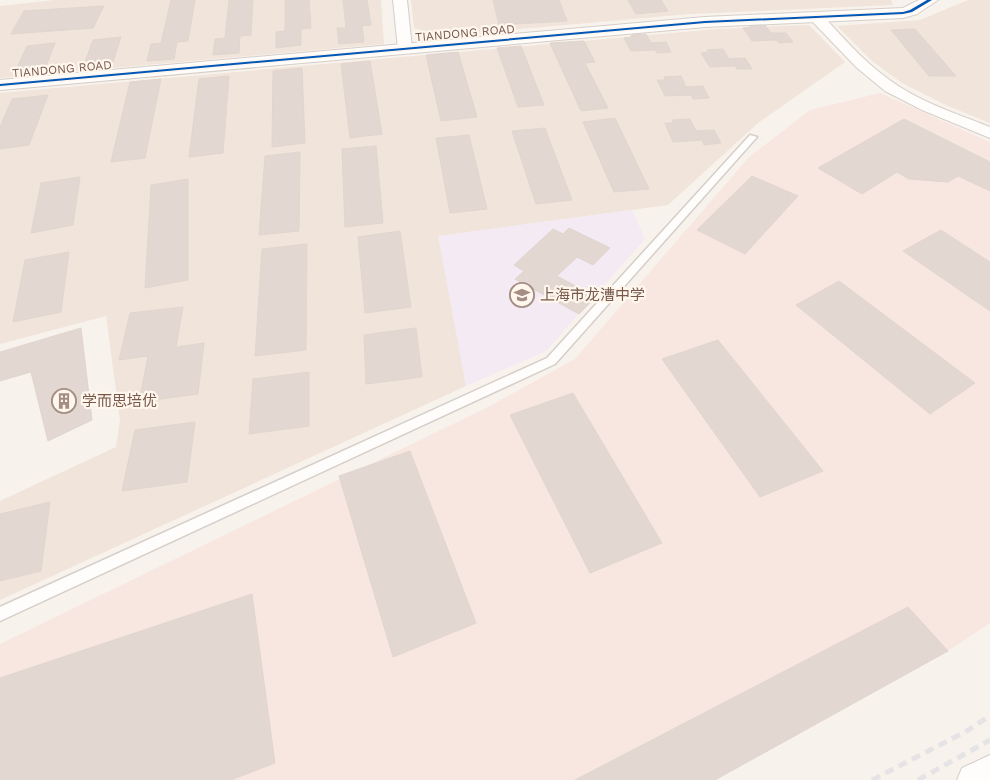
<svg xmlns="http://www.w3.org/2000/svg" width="990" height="780" font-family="'Work Sans','Noto Sans SC',sans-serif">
<rect width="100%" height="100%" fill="#f8f2ec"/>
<!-- residential -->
<path fill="#f1e4da" d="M55 0H381L384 44 0 78V6Z
M411 0H891L893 5 690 14 441 36 414 28Z
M968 0H990V123L948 106 902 83 872 61 837 26 920 20Z
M809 25 845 62 758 123 668 205 439 236 466 386 0 600V501L116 447 120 420 106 316 0 344V93L717 29Z"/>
<!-- commercial -->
<path fill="#f8e7e0" d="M880 93 990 142V623L948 651 908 607 575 780H0V644L488 407 575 359 749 157 810 110Z"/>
<!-- education -->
<path fill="#f4eaf3" d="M632 210 645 239 546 351 466 386 438 236Z"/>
<!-- building -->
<path fill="#e2d8d1" stroke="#e1d5ce" d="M171 0H195L188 41 177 42 174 59 147 61 151 44 161 43Z
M229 0H253L251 35 240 36 239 53 213 55 215 39 225 38Z
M285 0H309L311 28 301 29V45L276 48V32L285 31Z
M343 0H367L371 25 362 26 364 42 339 44 337 28H346Z
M493 0H559L567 21 499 25Z
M628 0H661L668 11 636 14Z
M104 6 93 28 11 34 24 11Z
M764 24 771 33H786L793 42 779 43 776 40 752 41 743 28 751 27 749 25Z
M915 29 956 76H929L891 30Z
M646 34 651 43 666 42 671 52 657 53 655 50 631 51 624 38 632 37 631 35Z
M121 37 113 62 84 65 93 40Z
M584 41 595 62 585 63 608 108 581 111 550 43Z
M55 43 45 69 15 72 27 46Z
M521 46 544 105 518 107 497 48Z
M723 49 729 59 745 58 752 69H737L735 66 710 67 701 53 709 52 707 50Z
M458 52 477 117 441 121 426 55Z
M370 61 382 134 350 138 341 64Z
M302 68 305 143 272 147 273 71Z
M229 76 223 153 189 157 199 79Z
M681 76 686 87 703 86 709 98 693 99 691 95 665 96 657 80H665L664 77Z
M161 79 145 158 111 162 130 82Z
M48 95 29 145 0 149V127L12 99Z
M615 118 649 189 614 192 583 122Z
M690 119 696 131 714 130 721 143 704 145 702 140 673 142 665 123H674L672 120Z
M904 119 990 162V191L958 176 948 182 909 179 897 172 862 194 818 168Z
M545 128 572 200 536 204 512 131Z
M469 135 487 209 450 213 436 138Z
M376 146 383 223 345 227 342 149Z
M300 152 299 231 259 235 265 156Z
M752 176 798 196 745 254 697 230Z
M80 177 73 225 31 233 41 183Z
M188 179V280L145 288 151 185Z
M569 228 610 248 593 265 577 257 557 276 596 297 579 314 515 279 524 271 514 265 553 229 563 234Z
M941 230 990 262V311L903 251Z
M400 231 411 307 365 313 358 237Z
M307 244 306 350 255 356 262 249Z
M69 252 61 312 13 322 25 260Z
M839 281 975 383 930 414 796 305Z
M183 307 176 347 204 343 198 394 139 402 148 356 119 360 130 313Z
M81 328 92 420 48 441 31 372 0 381V352Z
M416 328 422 377 366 384 364 335Z
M718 340 823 471 760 497 662 359Z
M309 372V426L249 434 253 379Z
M573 393 662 543 590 573 510 415Z
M195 422 187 482 122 491 135 430Z
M410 451 476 623 393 657 339 476Z
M50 502 41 571 0 581V514Z
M252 594 275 763 231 780H0V678Z
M908 607 948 651 715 780H575Z"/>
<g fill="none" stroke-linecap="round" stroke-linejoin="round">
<defs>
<path id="lane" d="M750 135 757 137 555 364 0 621V607L547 358Z"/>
<path id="street" d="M393 0H407L412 49 410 52H400L398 49Z
M816 13 821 14C842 36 862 60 887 78 917 101 955 113 990 127V138L922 110 885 91 856 67 811 20 809 17 811 14Z
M990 755V780H957L962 768Z"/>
<path id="secondary" d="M919 0H938L917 14 903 18 705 27 0 90V80L705 17 903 8Z"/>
</defs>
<!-- lane casing -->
<use href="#lane" stroke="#d6cec8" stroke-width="3"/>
<!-- street casing -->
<use href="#street" stroke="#d6cec8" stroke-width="2"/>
<!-- secondary casing -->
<use href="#secondary" stroke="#d7cec8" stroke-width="2"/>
<!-- lane -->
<use href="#lane" fill="#fefdfc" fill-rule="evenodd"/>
<!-- street -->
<use href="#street" fill="#fefdfc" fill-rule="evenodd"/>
<!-- secondary -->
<use href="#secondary" fill="#fefdfc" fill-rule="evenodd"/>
<!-- rail -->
<path stroke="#e5e3e5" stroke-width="5" stroke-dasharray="9 6" stroke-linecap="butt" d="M872 780 965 732 990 716
M918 780 990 740"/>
<defs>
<path id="cycleway" d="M927 0H932L912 12 903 14 705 23 0 86V84L705 21 903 12 910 10Z"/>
</defs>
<!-- cycleway casing -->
<use href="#cycleway" stroke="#fff7ee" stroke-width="3"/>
<!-- cycleway -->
<use href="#cycleway" fill="#0057b8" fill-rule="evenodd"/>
</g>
<!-- icons -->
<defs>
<symbol id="school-ring" viewBox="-11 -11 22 22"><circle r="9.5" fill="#fff7ee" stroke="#a48e83" stroke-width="1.5"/><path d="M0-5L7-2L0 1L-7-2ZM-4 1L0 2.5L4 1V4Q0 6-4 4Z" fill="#a48e83"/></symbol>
<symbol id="building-ring" viewBox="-11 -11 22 22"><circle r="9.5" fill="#fff7ee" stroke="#a48e83" stroke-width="1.5"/><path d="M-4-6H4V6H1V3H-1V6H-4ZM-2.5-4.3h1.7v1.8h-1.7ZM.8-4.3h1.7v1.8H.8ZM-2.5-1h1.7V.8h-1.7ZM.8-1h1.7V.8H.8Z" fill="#a48e83"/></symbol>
</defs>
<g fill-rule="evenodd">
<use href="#school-ring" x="508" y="281" width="28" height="28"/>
<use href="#building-ring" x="50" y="387" width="28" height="28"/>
</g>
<g text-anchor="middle" stroke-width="4.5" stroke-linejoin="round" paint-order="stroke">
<!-- far-street labels -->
<g font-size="12" fill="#77584b" stroke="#fff7ee">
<text transform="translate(465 33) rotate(-5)" y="4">TIANDONG ROAD</text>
<text transform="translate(62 69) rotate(-5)" y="4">TIANDONG ROAD</text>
</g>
<!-- poi labels -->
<g font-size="15" fill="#77584b" stroke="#fff7ee" text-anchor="start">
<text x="540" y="300">上海市龙漕中学</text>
<text x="82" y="406">学而思培优</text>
</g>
</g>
</svg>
